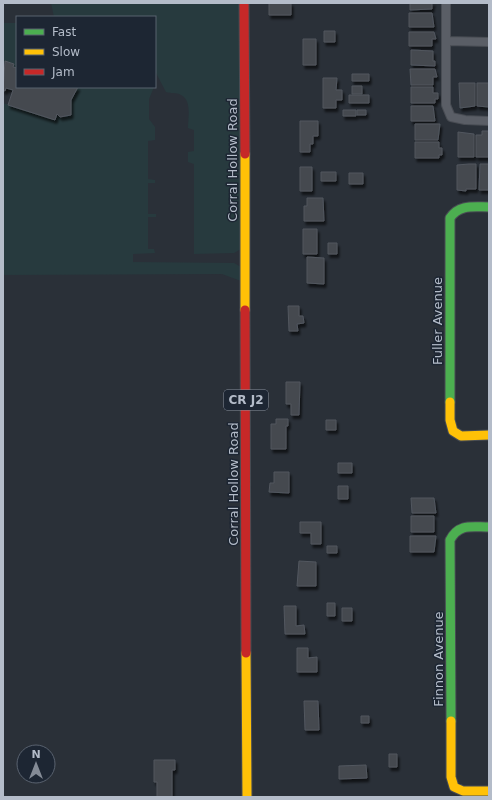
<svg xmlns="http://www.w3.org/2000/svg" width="492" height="800" font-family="'DejaVu Sans',sans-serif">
<defs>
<filter id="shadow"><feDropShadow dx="2" dy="3.5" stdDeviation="1" flood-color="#0009"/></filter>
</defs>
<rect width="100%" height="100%" fill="#2a3038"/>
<!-- green -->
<path fill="#273a3e" d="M51 3H240L241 249 234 253 194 254V164L188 162V152L194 151V130L188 128C188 119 192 100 181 95 177 92 170 94 166 92L155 71V17H54Z
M3 23H17V68L13 67 14 64 5 61 3 66Z
M78 87H154L149 99V119L155 127V140L148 141V179L155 180V183H148V214H156V217H148V249H154L155 253 133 254V262L234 263 241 267V281L222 274 3 275V103L55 120 57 114 60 117 71 115V100Z"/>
<!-- building -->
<path fill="#444950" stroke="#52575f" filter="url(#shadow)" d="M269 3H291V15H269Z
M410 3H434H432V9L410 10Z
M409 13H432L434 27H409Z
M324 31H335V42H324Z
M409 32H434L436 39H432V46H409Z
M303 39H316V65H303Z
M411 50 433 51V61H435V66L411 65Z
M5 61 14 64 13 67 17 68V87H78L71 100V115L60 117 57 114 55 120 8 105 13 90 6 88 5 91 3 90Z
M410 69H435L437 77H433V85H411Z
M352 74H369V81H352Z
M323 78H337L336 90H342V100H336V108H323Z
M459 83H475V106L460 108Z
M477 83H489V107L477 106Z
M352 86H362V94H352Z
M411 87H433V93H438V99H435V103H411Z
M349 95H369V103H349Z
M411 106H433L435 121H411Z
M343 110H356V116H343Z
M357 110H366V115H357Z
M300 121H318V136H313V144H310V152H300Z
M415 124H440L438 140H415Z
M482 131H488L489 133V157H476V135H482Z
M458 132 474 134V157H458Z
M415 142H439V148H442V155H439V158H415Z
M469 164H476V189H466V191L457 190V165Z
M480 164H489V190H479Z
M300 167H312V191H300Z
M321 172H336V181H321Z
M349 173H363V184H349Z
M307 198H323L324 221H304V206H307Z
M303 229H317V254H303Z
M328 243H337V254H328Z
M307 257 324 258V284L307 283Z
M288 306H299V316H303L304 323 297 324 298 331H289Z
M286 382H300L299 415H291V404H286Z
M276 419H288V426H286V449H271V424H276Z
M326 420H336V430H326Z
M338 463H352V473H338Z
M274 472H289V493L269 492 270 483H274Z
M338 486H348V499H338Z
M411 498H434L436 513H412Z
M411 516H434V532H411Z
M300 522H321V544H311V533H300Z
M410 536H436L434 552H410Z
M327 546H337V553H327Z
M299 561 316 562V586H297Z
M327 603H335V616H327Z
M284 606H296V626L304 625 305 634H285Z
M342 608H352V621H342Z
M297 648H308V658L317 657V672H297Z
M304 701H318L319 730H305Z
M361 716H369V723H361Z
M389 754H397V767H389Z
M154 760H175V770H172V797H157V782H154Z
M366 765 367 778 339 779V766Z"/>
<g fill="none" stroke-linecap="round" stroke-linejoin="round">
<defs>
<path id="street" d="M446 3V105L451 117 465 120 489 121
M447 41 489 42"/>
<path id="fast" d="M450 402V218C459 204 474 207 489 207
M451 721 450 540C459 523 472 527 489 527"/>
<path id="slow" d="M245 154V310
M450 402V420L453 431 461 436 489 435
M246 653 247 797
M451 721V777L454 787 463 791H489"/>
<path id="jam" d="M244 3 245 154
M245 310 246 653"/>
</defs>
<!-- street casing -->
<use href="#street" stroke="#484c53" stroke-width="10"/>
<!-- fast casing -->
<use href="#fast" stroke="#484c53" stroke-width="11"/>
<!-- slow casing -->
<use href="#slow" stroke="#484c53" stroke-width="11"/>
<!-- jam casing -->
<use href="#jam" stroke="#484c53" stroke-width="11"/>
<!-- street -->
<use href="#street" stroke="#5a5e66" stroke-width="8"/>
<!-- fast -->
<use href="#fast" stroke="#4caf50" stroke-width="9"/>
<!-- slow -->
<use href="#slow" stroke="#ffc107" stroke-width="9"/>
<!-- jam -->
<use href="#jam" stroke="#c62828" stroke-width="9"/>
</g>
<g text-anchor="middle" stroke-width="3" stroke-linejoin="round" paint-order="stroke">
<!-- shield labels -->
<rect fill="#1d2633" stroke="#878f9c" stroke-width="1" x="224" y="390" width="44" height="20" rx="3"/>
<g font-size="12" font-weight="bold" fill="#b4bcc9">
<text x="246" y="404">CR J2</text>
</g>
<!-- street labels -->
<g font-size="13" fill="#b4bcc9" stroke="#1d2633">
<text transform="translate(232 160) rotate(-90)" y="5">Corral Hollow Road</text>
<text transform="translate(437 321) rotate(-90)" y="5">Fuller Avenue</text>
<text transform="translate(233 484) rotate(-90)" y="5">Corral Hollow Road</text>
<text transform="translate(438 659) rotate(-90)" y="5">Finnon Avenue</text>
</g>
</g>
<!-- border -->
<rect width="492" height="800" fill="none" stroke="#b4bcc9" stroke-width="8"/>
<!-- legend -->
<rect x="16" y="16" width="140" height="72" fill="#1d2633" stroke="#59626f"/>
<rect x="24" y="29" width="20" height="6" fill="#4caf50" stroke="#59626f"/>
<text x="52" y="36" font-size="12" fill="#b4bcc9">Fast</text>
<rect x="24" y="49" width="20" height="6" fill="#ffc107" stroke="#59626f"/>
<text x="52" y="56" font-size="12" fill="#b4bcc9">Slow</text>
<rect x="24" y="69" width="20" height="6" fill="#c62828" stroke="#59626f"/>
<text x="52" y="76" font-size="12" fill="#b4bcc9">Jam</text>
<!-- north arrow -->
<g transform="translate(36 764)"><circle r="19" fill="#1d2633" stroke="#59626f"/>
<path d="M0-3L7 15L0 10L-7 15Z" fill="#848b96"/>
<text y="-6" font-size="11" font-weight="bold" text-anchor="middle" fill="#b4bcc9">N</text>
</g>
</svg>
